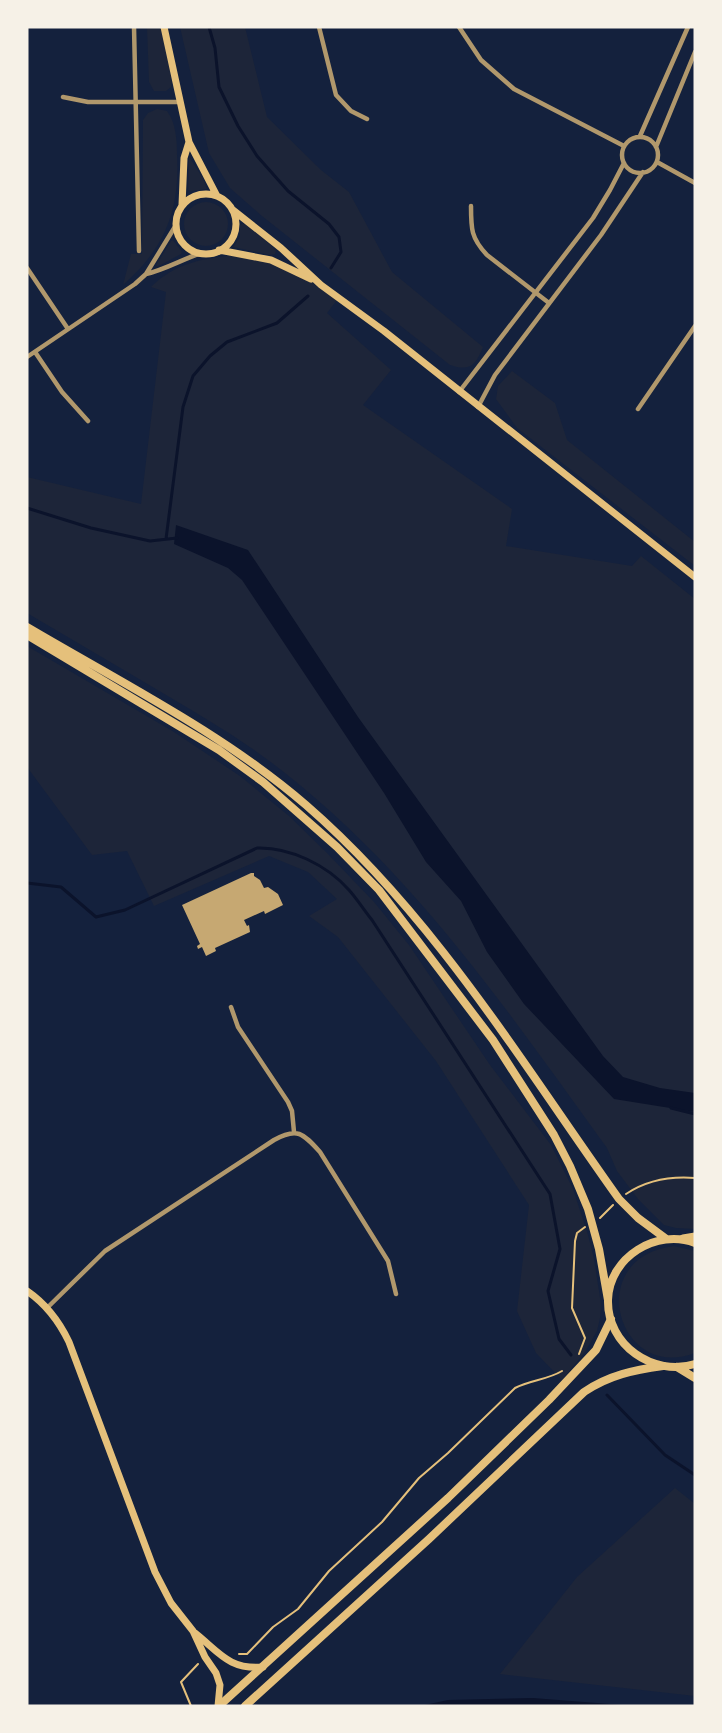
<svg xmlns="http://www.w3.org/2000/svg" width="722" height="1733" font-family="'PT Sans Narrow',sans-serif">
<rect width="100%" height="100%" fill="#14213d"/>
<!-- green -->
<path fill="#1d2539" d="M147 27H161L172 81 171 87 166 91H154L149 82Z
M180 27H245L267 117 321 170 349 192 392 272 483 347C476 364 471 372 450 365L262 216 230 188 209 153Z
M157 109 167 111C176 123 177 140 177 155 180 210 165 248 123 285L131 254H142L143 120 148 113Z
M189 157 203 178 207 189 191 191 188 190Z
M184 224a22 22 0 1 1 44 0a22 22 0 1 1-44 0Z
M244 223 273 247 276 251 275 254 270 255 233 247 240 237V225Z
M173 240 182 252 181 254 157 267 156 265 171 241Z
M236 255 265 258 300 274 337 300 327 313 391 370 363 405 512 509 506 546 632 566 641 556 695 599V1229L676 1228 664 1225 638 1199 617 1171 607 1148C509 1013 418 878 285 773 245 741 200 715 156 689 113 664 70 638 27 613V477L141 504 166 292 151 287C175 263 204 258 236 255Z
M512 371 555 403 567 440 695 542V566L517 428 496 399 498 386Z
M27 646 174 732 240 776 289 816 327 853 374 902 409 945 490 1065 551 1145 573 1189 588 1235 594 1259 601 1304 600 1318 597 1331 585 1352 562 1380 536 1353 517 1311 529 1205 436 1061 338 937 309 916 337 899 308 872 269 856 154 906 127 851 92 855 27 767Z
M674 1246 695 1251V1353C617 1383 582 1257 674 1246Z
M675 1488 695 1504V1696L500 1674 577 1577Z"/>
<!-- water -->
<path fill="#0b132b" d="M176 525 248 550 358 717 603 1056 623 1077 660 1088 695 1093V1112L614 1099 524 1004 487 952 461 901 426 862 384 793 242 580 228 568 174 544Z
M533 1698 635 1706H420L448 1700Z"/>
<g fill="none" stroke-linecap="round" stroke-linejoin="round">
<!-- stream -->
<path stroke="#0b132b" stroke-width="3" d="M209 27 215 48 219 87 238 126 257 156 288 191 329 224 339 237 341 252 331 268
M27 508 91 528 150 541 177 538
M166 539 183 407 193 376 210 356 227 342 277 323 308 296
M27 883 61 887 96 917 125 910 257 848C290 847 327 865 349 890 357 899 364 910 372 920L550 1194 560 1249 548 1291 559 1339 571 1355
M671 1108 695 1114
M607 1395 665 1455 695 1475"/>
</g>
<!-- building -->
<path fill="#c6a872" d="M251 873H254V876L260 880 264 888 268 887 278 894 283 905 265 914 264 911 244 920 247 926 249 925 250 932 215 948 216 951 206 956 202 947 198 949 197 946 200 944 182 905Z"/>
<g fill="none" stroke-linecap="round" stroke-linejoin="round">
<!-- path -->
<path stroke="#e5c07b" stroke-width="2" d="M626 1194C647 1180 670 1176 695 1178
M600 1218 613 1205
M579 1354 585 1338 572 1308 575 1241 577 1233 585 1227
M239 1654H247L273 1627 298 1609 329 1571 382 1522 419 1478 448 1453 515 1388C530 1380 547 1380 562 1371
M191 1706 181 1682 198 1664"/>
<!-- minor -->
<path stroke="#b1986c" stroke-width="4.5" d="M134 27 139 251
M319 27 336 95 351 111 367 119
M459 27 481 60 514 89 624 146
M63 97 88 102H179
M640 136 688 27
M622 155a18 18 0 1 1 36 0a18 18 0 1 1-36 0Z
M656 147 695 52
M657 162 695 183
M471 206C471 229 471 238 487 255L549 303
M27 268 68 329
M146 274C164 270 183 259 201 253
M35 352 62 392 88 421
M27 357 135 284 146 274 176 225
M459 392 593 218 610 190 624 163
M478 407 495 375 601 235 643 172
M638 409 695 326
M231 1007 238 1027 288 1102 292 1111 294 1132
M47 1308 105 1251 274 1140C297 1127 303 1133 320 1152L388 1261 396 1294"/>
<!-- secondary -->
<path stroke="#e5c07b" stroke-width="7" d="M164 27 189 142 217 196
M176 224a30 30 0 1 1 60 0a30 30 0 1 1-60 0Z
M182 205 184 158 189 142
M233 210 281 248 321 285 384 331 695 577
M219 250 271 260 311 279
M683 1238 695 1236
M27 1291C46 1304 59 1321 69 1342L155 1572 171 1603 193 1631 205 1657 216 1673 220 1685 218 1706
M195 1633C219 1652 229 1670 263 1667"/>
<!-- primary -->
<path stroke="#e5c07b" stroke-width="8" d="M219 1706 448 1498 549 1400 596 1350 611 1319
M245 1706 429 1539 584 1392C609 1375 634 1370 663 1366"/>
<!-- trunk -->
<path stroke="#e5c07b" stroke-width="8" d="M27 627C120 682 224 734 306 805 433 915 522 1063 619 1199L638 1218 665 1238
M27 635 219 750 263 782 337 847 379 890 493 1040 554 1135 570 1166 588 1209 599 1249 608 1300
M695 1243C657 1228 609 1257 608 1300 607 1345 653 1377 695 1364
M677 1367 695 1378"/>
</g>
<!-- border -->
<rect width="722" height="1733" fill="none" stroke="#f6f1e7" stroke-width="57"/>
</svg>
